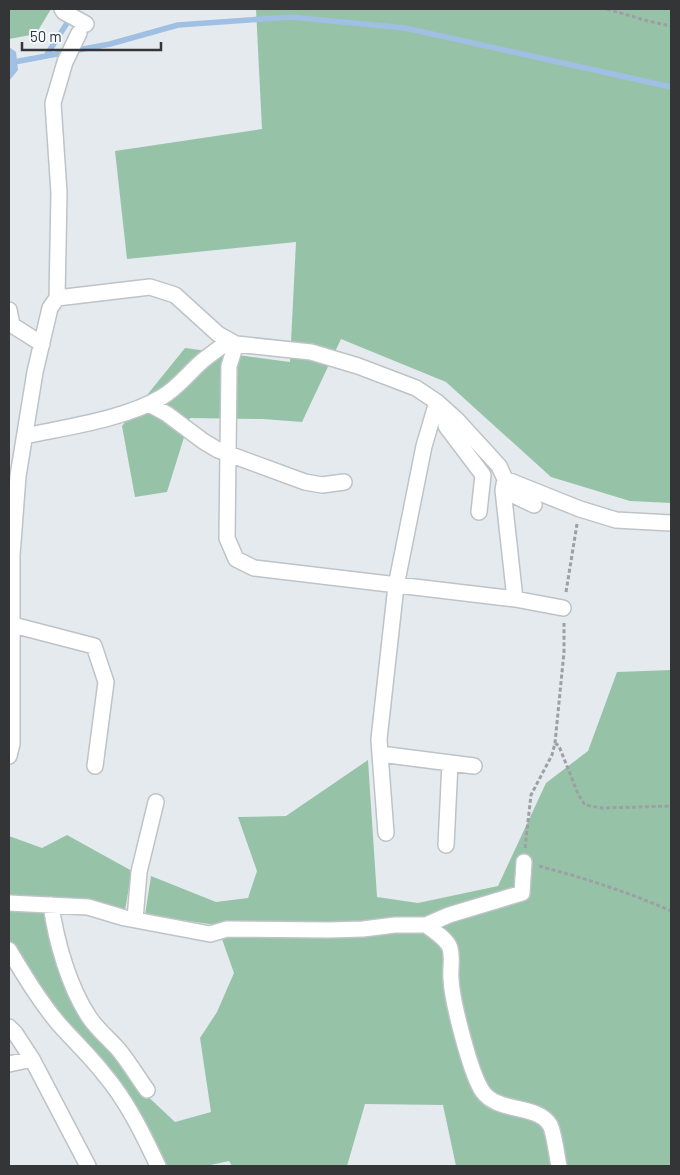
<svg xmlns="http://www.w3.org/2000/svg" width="680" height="1175" font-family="Barlow,sans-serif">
<rect width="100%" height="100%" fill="#e5eaef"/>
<!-- green -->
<path fill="#96c3a8" d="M9 9H51L36 34 9 39Z
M256 9H671V503L630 501 551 477 446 382 341 339 302 422 263 419 190 418 167 492 135 497 122 426 185 348 290 362 296 242 127 259 115 151 262 129Z
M671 670V1166H456L443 1105 365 1104 347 1166H232L229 1161 206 1166H168L129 1098 39 991 9 939V836L42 848 67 835 132 871 125 910 89 901 48 899 60 963 141 1090 175 1122 211 1112 200 1038 217 1012 234 973 217 925 145 915 151 876 216 902 248 898 257 871 238 817 286 816 368 760 377 897 418 903 498 886 546 783 588 751 617 672Z"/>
<!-- water -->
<path fill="#9fbfe3" d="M9 47 16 52 18 70 9 81Z"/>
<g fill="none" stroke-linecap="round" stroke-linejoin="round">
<!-- stream -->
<path stroke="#9fbfe3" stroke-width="5.5" d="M46 56 76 9
M9 63 110 44 178 25 291 17 405 28 671 87"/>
<defs>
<path id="street" d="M62 9 64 12 86 24
M57 298 150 287 175 295 218 334 236 344 311 352 358 366 416 388 437 402 457 420 499 466 505 479 580 509 616 520 671 523
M9 310 12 325 42 344
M236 344 229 366 227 538 236 559 254 568 515 599 563 608
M437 402 424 446 396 586 379 739 380 754 474 766
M149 404 167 414 203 441 218 450 305 482 322 485 344 482
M447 411 446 426 483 475 479 512
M25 436C67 427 125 419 162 397 176 389 187 375 199 364 208 355 220 349 229 340
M505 479 503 490 515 599
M503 490 534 505
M13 625 94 646 106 682 95 766
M380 754 386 833
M9 756 12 744V555L18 476 35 372 50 308 57 298 59 193 53 103 65 62 79 33
M446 845 450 763
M9 903 88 907 125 918 210 934 227 929 329 930 363 929 395 925H426L449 915 522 893 524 862
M51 905C56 941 69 987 89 1017 97 1029 108 1038 118 1049 128 1061 137 1076 147 1090
M135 919 139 872 156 802
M426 925C434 931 447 939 450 948 453 959 450 968 451 979 452 1001 471 1076 483 1092 498 1113 538 1104 550 1125 554 1132 557 1157 559 1166
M9 950C24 975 39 1000 58 1023 73 1040 90 1056 104 1074 127 1101 143 1134 158 1166
M9 1027 15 1033 32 1059 88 1166
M9 1064 32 1059"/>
</defs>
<!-- street casing -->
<use href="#street" stroke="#bec3c7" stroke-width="18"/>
<!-- path -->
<path stroke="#9c9fa3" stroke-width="3" stroke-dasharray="4 2.5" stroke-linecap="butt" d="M607 9 648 21 671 26
M566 592 577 524
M555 743 559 746 578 794 585 805 602 808 671 806
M525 848 531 795 552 755 555 743 564 652V623
M539 866C584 878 628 892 671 911"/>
<!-- street -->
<use href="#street" stroke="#fff" stroke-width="15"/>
</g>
<!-- border -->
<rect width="680" height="1175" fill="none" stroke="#333537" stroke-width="20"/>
<!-- scale -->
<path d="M22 42v8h139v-8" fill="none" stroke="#333537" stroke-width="2.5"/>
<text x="30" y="42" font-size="15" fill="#333537" stroke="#f2f8fc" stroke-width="4" paint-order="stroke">50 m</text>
</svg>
